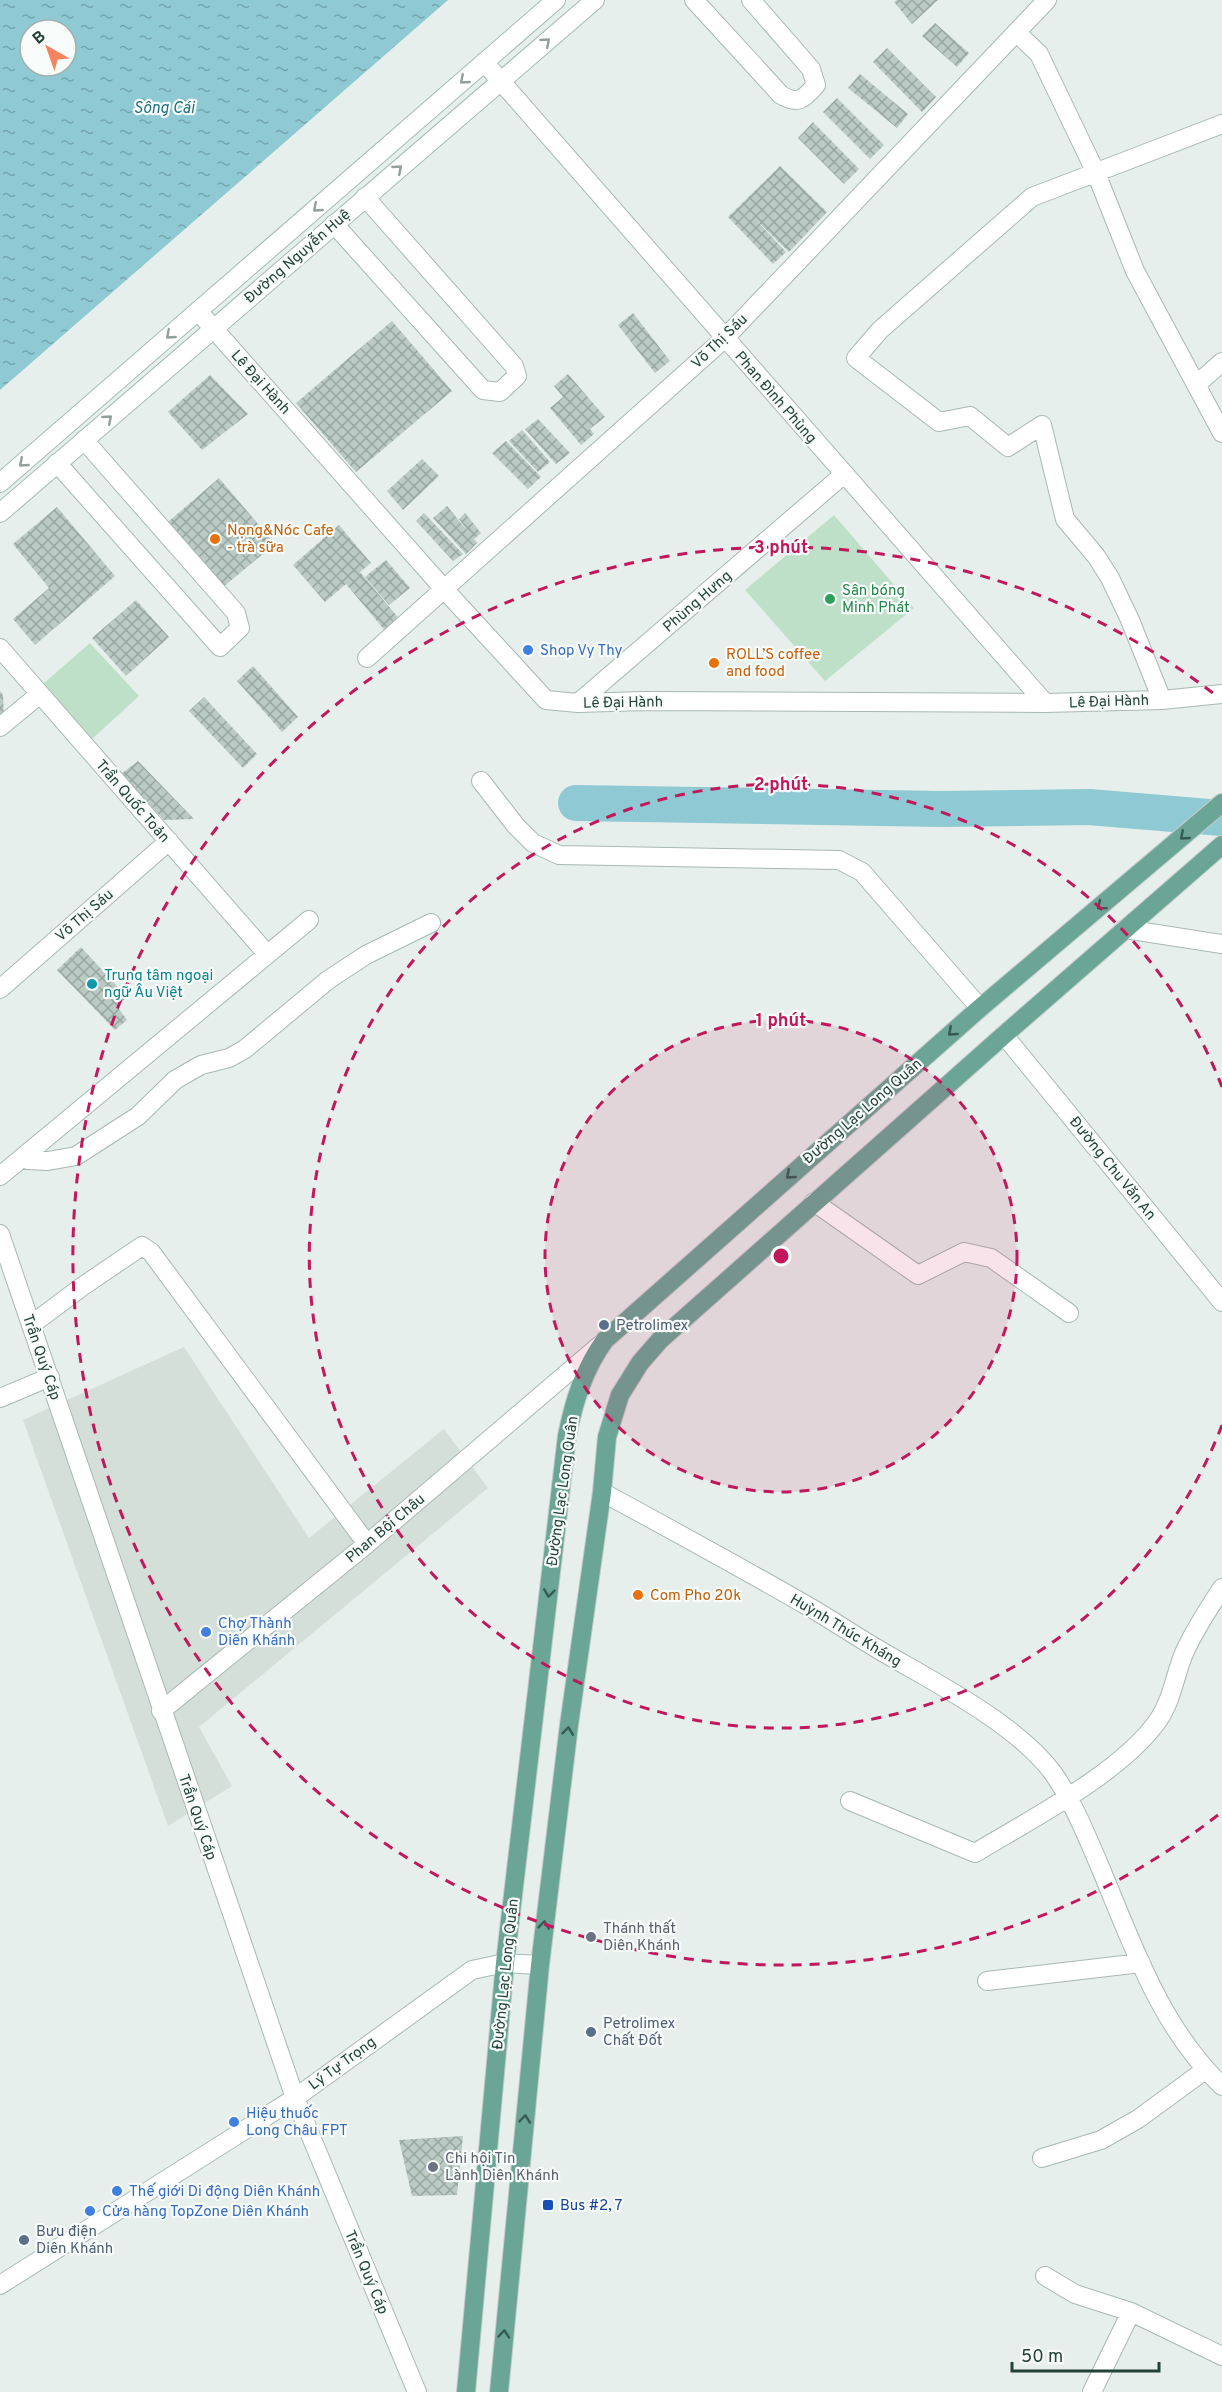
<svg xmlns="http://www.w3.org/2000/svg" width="1222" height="2392" font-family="Overpass,sans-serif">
<defs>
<pattern id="water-ripples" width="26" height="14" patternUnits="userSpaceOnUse" patternTransform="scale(1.5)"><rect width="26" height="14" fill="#8ec9d4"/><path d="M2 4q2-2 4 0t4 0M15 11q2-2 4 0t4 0" fill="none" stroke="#74a5ad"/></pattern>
<pattern id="building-cross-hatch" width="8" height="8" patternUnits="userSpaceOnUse" patternTransform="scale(1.5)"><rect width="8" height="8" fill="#bbcac4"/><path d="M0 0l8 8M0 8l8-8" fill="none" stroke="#98a6a0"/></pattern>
</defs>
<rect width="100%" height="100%" fill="#e6efeb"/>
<!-- built -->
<path fill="#d4dfda" d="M184 1347 309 1538 444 1429 488 1488 199 1727 232 1786 168 1826 23 1420Z"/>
<!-- park -->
<path fill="#bfe0c8" d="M834 515 914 608 825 681 745 590Z
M90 643 139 696 91 740 43 684Z"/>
<!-- water -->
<path fill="url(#water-ripples)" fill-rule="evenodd" d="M0 0H448L0 390ZM30 30H66V66H30Z"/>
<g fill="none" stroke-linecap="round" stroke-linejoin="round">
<!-- river -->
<path stroke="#8ec9d4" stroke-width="36" d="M576 803 941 809 1089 807 1222 818"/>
</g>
<!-- building -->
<path fill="url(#building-cross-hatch)" d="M897 0H938L912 24 894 2Z
M935 23 969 53 957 67 922 36Z
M887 48 936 97 922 112 873 62Z
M860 74 908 114 897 128 848 88Z
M837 98 884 145 870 159 823 112Z
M813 122 859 169 844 184 798 138Z
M780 166 827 212 789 252 756 220 786 252 773 264 728 217Z
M633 313 670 361 655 373 618 325Z
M392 321 452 391 356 472 296 403Z
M568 374 605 417 590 429 594 434 581 445 550 408 563 397 554 386Z
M210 375 248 414 202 450 168 412Z
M538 419 570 453 556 464 525 429Z
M522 430 550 462 538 472 509 441Z
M506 441 541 477 528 489 492 453Z
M422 459 439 476 403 510 387 491Z
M219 478 275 544 223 587 168 522Z
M447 506 469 533 459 519 465 513 481 533 474 539 477 543 466 554 433 518Z
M57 507 115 576 35 645 13 619 49 588 13 544Z
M424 513 463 554 453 561 416 521Z
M339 525 371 563 360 572 401 621 387 633 346 584 325 602 293 565Z
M386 560 410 588 389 605 365 577Z
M136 600 169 637 126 676 92 638Z
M253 666 298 717 282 732 237 681Z
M0 691 3 695 4 717 0 720Z
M204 697 257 754 243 768 189 711Z
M138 761 194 819 164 820 121 774Z
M81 947 127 997 117 1006 127 1020 115 1030 57 970Z
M463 2136 457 2195 412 2196 399 2140Z"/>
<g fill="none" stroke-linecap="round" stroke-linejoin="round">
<defs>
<path id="minor" d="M694 0 781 95C798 105 804 99 816 85L811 69 751 0
M1016 32 1039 54 1096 173 1135 271 1222 433
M484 62 1045 703
M334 224 483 390 500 392 517 376 514 366 365 197
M198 311 444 589 546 700 578 703 644 701 1045 703 1162 700 1222 694
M1196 385 1222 362
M57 463 220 647 240 628 236 613 84 440
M0 648 267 954
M367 658 725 338 1047 0
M1162 700 1130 620 1110 578 1096 556 1065 519 1042 425 1008 447 970 416 939 422 856 358 880 330 1032 197 1222 124
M578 703 843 475
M0 727 40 694
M481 781 516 826 533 843 559 855 839 860 862 872 980 1008
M0 989 169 841
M24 1156 28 1160 48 1161 76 1156 138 1116 175 1080 201 1065 229 1058 245 1049 328 980 366 955 431 923
M0 1176 309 920
M814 1202 918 1275 964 1252 991 1258 1069 1313
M31 1325 83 1286 142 1246 151 1252 367 1544
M0 1398 50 1377
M602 1492C672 1530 742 1568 811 1608 835 1622 857 1637 881 1651 934 1682 1017 1724 1053 1773 1072 1800 1085 1832 1098 1862 1131 1940 1159 2026 1222 2086
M161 1711 367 1544 600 1345
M850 1801 975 1853C1031 1819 1123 1772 1159 1719 1173 1698 1175 1673 1185 1651 1195 1629 1209 1608 1222 1588
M987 1981 1141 1963
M1042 2158 1101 2140 1138 2119 1205 2070
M1045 2276 1075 2294 1131 2312 1222 2356
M1092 2392 1131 2312"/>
<path id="tertiary" d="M1125 929 1222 944
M1004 1035 1222 1302
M0 1234 295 2098 417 2392
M0 2285 295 2098 472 1970 505 1963 540 1965"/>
<path id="secondary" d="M0 483 556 0
M0 513 595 0"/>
<path id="primary" d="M466 2392 505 1963 567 1436C574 1401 584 1369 605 1340L980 1008 1222 803
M499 2392 540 1965 569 1725 602 1492 607 1437 620 1395 640 1363 660 1340 1004 1035 1222 845"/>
</defs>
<!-- minor casing -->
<use href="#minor" stroke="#a8b8b2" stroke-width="20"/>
<!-- tertiary casing -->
<use href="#tertiary" stroke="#a8b8b2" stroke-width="20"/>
<!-- secondary casing -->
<use href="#secondary" stroke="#a4bbb3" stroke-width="20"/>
<!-- primary casing -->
<use href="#primary" stroke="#c2cac8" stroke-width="20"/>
<!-- minor -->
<use href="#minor" stroke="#fff" stroke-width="18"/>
<!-- tertiary -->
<use href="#tertiary" stroke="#fff" stroke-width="18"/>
<!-- secondary -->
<use href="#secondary" stroke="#fff" stroke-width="18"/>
<!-- primary -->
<use href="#primary" stroke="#6aa596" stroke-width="18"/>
</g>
<!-- one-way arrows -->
<defs><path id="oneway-chevron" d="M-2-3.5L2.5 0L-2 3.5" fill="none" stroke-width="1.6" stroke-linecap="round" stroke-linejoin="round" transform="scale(1.5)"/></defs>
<g stroke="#92a09c">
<use href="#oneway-chevron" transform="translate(546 42) rotate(-41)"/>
<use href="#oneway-chevron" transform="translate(464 80) rotate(139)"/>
<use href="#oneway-chevron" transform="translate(398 169) rotate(-41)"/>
<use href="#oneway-chevron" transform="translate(317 208) rotate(139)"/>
<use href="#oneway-chevron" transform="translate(170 335) rotate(139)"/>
<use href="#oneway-chevron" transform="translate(108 419) rotate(-41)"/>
<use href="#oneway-chevron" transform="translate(23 463) rotate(139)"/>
</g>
<g stroke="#365b51">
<use href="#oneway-chevron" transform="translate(1184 836) rotate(139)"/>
<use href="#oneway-chevron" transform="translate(1101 906) rotate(140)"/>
<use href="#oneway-chevron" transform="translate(952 1032) rotate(139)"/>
<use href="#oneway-chevron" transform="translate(790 1175) rotate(139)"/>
<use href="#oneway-chevron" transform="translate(549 1593) rotate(97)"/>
<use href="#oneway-chevron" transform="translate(568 1731) rotate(-83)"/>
<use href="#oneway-chevron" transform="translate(544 1925) rotate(-83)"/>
<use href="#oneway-chevron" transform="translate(525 2119) rotate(-84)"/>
<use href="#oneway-chevron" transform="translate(504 2334) rotate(-85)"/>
</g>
<!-- distance rings -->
<circle cx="781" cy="1256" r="236" fill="#c2185b" fill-opacity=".12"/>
<g fill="none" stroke="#c2185b" stroke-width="3" stroke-dasharray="10 8">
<circle cx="781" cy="1256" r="236"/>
<path d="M1222 1425A472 472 0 1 1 1222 1087"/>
<path d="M1218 1815A709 709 0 1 1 1218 697"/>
</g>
<!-- markers -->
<g fill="#e8710a" stroke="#f7fbf9" stroke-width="2">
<circle cx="215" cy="539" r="6"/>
<circle cx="714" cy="663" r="6"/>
<circle cx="638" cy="1595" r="6"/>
</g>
<circle fill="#2e9e5b" stroke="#f7fbf9" stroke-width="2" cx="830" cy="599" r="6"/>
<g fill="#3f7fe0" stroke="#f7fbf9" stroke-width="2">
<circle cx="528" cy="650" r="6"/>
<circle cx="206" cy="1632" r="6"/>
<circle cx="234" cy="2122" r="6"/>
<circle cx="117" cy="2191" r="6"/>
<circle cx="90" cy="2211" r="6"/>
</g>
<circle fill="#0f9aa8" stroke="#f7fbf9" stroke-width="2" cx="92" cy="984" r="6"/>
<g fill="#5c6f8a" stroke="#f7fbf9" stroke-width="2">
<circle cx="604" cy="1325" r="6"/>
<circle cx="591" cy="2032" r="6"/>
<circle cx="24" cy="2240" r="6"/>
</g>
<g fill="#6b7280" stroke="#f7fbf9" stroke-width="2">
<circle cx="591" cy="1937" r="6"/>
<circle cx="433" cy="2167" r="6"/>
</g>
<rect fill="#1a4fb4" stroke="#f7fbf9" stroke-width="2" x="542" y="2199" width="12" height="12" rx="3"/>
<g text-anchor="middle" stroke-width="4.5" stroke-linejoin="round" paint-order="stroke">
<!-- street labels -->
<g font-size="15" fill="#24423a" stroke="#f7fbf9">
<text transform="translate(297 256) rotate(-41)" y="5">Đường Nguyễn Huệ</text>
<text transform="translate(719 341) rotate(-44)" y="5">Võ Thị Sáu</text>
<text transform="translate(261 382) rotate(48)" y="5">Lê Đại Hành</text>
<text transform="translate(776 397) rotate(49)" y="5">Phan Đình Phùng</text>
<text transform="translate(697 601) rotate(-41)" y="5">Phùng Hưng</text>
<text transform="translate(1109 701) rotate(-2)" y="5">Lê Đại Hành</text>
<text transform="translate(623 702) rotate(-1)" y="5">Lê Đại Hành</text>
<text transform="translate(133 801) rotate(49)" y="5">Trần Quốc Toản</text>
<text transform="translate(84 915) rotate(-41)" y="5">Võ Thị Sáu</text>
<text transform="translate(862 1111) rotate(-41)" y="5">Đường Lạc Long Quân</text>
<text transform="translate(1113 1168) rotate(51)" y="5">Đường Chu Văn An</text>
<text transform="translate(42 1357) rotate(71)" y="5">Trần Quý Cáp</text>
<text transform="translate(562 1491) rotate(-82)" y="5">Đường Lạc Long Quân</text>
<text transform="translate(385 1528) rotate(-40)" y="5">Phan Bội Châu</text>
<text transform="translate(846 1630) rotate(31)" y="5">Huỳnh Thúc Kháng</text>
<text transform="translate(198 1817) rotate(71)" y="5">Trần Quý Cáp</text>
<text transform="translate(505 1974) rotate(-84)" y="5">Đường Lạc Long Quân</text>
<text transform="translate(342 2063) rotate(-36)" y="5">Lý Tự Trọng</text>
<text transform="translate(367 2272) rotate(67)" y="5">Trần Quý Cáp</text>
</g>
<!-- food labels -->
<g font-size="15" fill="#c56008" stroke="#f7fbf9" text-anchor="start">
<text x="227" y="535">Nọng&amp;Nóc Cafe<tspan x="227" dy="17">- trà sữa</tspan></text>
<text x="726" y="659">ROLL’S coffee<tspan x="726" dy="17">and food</tspan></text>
<text x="650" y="1600">Com Pho 20k</text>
</g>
<!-- leisure labels -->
<g font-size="15" fill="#27864d" stroke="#f7fbf9" text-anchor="start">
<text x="842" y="595">Sân bóng<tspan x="842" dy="17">Minh Phát</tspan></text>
</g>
<!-- shop labels -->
<g font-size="15" fill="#366cbe" stroke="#f7fbf9" text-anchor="start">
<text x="540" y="655">Shop Vy Thy</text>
<text x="218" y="1628">Chợ Thành<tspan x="218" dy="17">Diên Khánh</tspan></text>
<text x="246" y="2118">Hiệu thuốc<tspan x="246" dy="17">Long Châu FPT</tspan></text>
<text x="129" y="2196">Thế giới Di động Diên Khánh</text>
<text x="102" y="2216">Cửa hàng TopZone Diên Khánh</text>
</g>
<!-- culture labels -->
<g font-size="15" fill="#0d838f" stroke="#f7fbf9" text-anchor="start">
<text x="104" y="980">Trung tâm ngoại<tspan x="104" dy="17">ngữ Âu Việt</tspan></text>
</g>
<!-- service labels -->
<g font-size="15" fill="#4e5e75" stroke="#f7fbf9" text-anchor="start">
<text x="616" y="1330">Petrolimex</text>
<text x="603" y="2028">Petrolimex<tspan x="603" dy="17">Chất Đốt</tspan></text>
<text x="36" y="2236">Bưu điện<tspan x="36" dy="17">Diên Khánh</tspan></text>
</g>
<!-- worship labels -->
<g font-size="15" fill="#5b616d" stroke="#f7fbf9" text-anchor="start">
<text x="603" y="1933">Thánh thất<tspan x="603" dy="17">Diên Khánh</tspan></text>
<text x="445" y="2163">Chi hội Tin<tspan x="445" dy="17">Lành Diên Khánh</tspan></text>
</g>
<!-- transit labels -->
<g font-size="15" fill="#164399" stroke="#f7fbf9" text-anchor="start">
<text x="560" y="2210">Bus #2, 7</text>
</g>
<!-- water labels -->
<g font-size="16" font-style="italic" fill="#1c6f80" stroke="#f7fbf9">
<text x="164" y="113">Sông Cái</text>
</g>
</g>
<circle cx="781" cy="1256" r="9" fill="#c2185b" stroke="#f7fbf9" stroke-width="3"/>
<g font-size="18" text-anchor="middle" font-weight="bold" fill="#c2185b" stroke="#f7fbf9" stroke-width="4.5" stroke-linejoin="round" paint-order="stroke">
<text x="781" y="553">3 phút</text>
<text x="781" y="790">2 phút</text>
<text x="781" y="1026">1 phút</text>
</g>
<!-- north arrow -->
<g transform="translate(48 48) rotate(320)"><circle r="28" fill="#f7fbf9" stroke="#a3b1ad" stroke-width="1.5"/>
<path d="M0-4.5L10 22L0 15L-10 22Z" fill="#f4845f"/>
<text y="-9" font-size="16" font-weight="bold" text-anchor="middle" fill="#24423a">B</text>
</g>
<!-- scale -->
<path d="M1012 2362v9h147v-9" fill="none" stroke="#24423a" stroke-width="3"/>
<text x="1021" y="2362" font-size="18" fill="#24423a" stroke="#f7fbf9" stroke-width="4.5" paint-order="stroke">50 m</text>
</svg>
